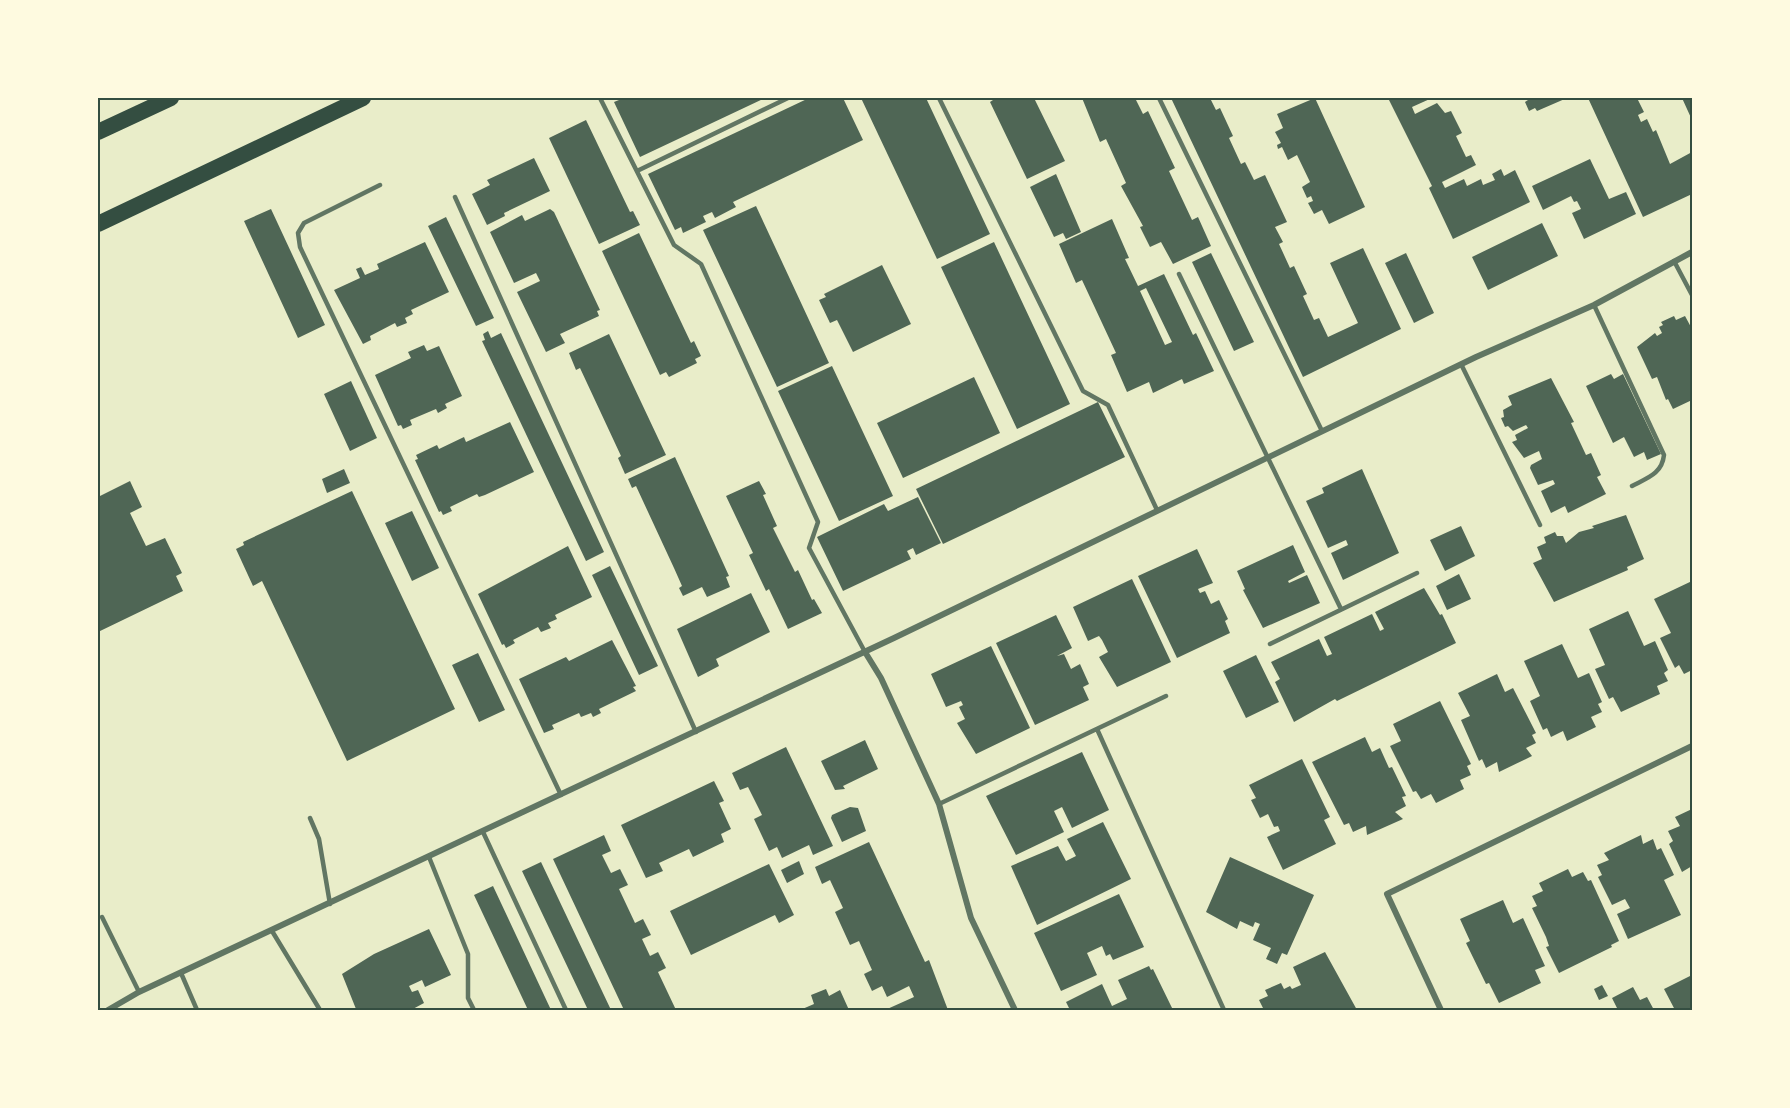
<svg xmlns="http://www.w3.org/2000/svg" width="1790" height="1108" font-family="'Titillium Web',sans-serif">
<rect width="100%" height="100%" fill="#e9edc9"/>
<!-- building -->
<path fill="#4f6655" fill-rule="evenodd" d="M624 98H765L640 157 614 102Z
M809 98H843L863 140 733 202 736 207 715 218 712 212 703 216 706 222 683 233 681 227 675 230 648 174Z
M861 98H926L990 234 937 259Z
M996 98H1034L1065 161 1027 179 990 102Z
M1082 98H1135L1143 114 1148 111 1175 168 1169 171 1192 220 1198 217 1211 246 1173 264 1161 242 1150 247 1140 227 1143 226 1121 186 1126 183 1106 139 1100 142Z
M1171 98H1210L1216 110 1220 108 1233 136 1229 138 1241 164 1245 162 1254 180 1265 175 1287 222 1275 227 1283 242 1279 244 1290 268 1294 266 1307 294 1303 296 1314 320 1319 318 1328 337 1358 323 1330 263 1363 248 1401 329 1303 377Z
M1315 98 1365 207 1329 224 1322 210 1314 214 1308 203 1313 201 1311 196 1307 198 1302 187 1310 182 1297 155 1288 160 1282 147 1278 149 1277 145 1281 143 1275 132 1283 128 1277 114Z
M1388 98H1432L1412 107 1415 114 1437 103 1445 113 1451 111 1462 133 1456 136 1466 157 1471 155 1476 165 1442 182 1445 188 1464 179 1467 186 1481 179 1483 185 1495 180 1492 174 1501 169 1504 176 1515 170 1530 202 1453 239 1429 188 1432 186Z
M1531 98H1567L1537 111 1535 108 1529 111 1525 102Z
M1588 98H1637L1644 112 1638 115 1641 122 1647 119 1653 132 1656 130 1670 164 1692 152V194L1643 217Z
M1682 98H1692V120Z
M586 120 630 212 633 211 640 225 599 244 549 138Z
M534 158 550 191 504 213 505 216 487 225 472 194 490 185 487 180Z
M1590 159 1609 199 1626 192 1636 214 1584 239 1572 213 1581 209 1577 201 1574 202 1571 196 1543 210 1532 186Z
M1056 174 1081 232 1066 239 1063 233 1054 237 1030 187Z
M756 206 829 363 777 387 703 230Z
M271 209 325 325 298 338 244 221Z
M550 209 554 212 600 310 597 311 599 316 560 334 565 343 546 352 517 292 540 281 536 273 514 283 490 232 522 215 525 221Z
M446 217 494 318 476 326 428 226Z
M1112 219 1129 258 1125 259 1138 286 1164 274 1193 335 1196 333 1214 371 1184 384 1182 379 1153 393 1149 382 1127 392 1111 355 1116 353 1082 280 1076 283 1059 244ZM1146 288 1172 342 1165 345 1140 291Z
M1542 223 1558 256 1488 290 1472 257Z
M639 233 691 343 694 341 701 356 695 359 697 363 669 377 666 372 660 375 602 251Z
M425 242 449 292 411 310 413 314 405 318 407 323 397 327 395 323 370 336 371 340 363 344 334 290 360 278 356 269 361 267 365 275 379 269 377 264Z
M994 242 1070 404 1017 429 941 267Z
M1211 253 1254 342 1234 351 1192 262Z
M1406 253 1434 313 1414 323 1385 263Z
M882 265 911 324 853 352 837 320 830 323 819 300 826 297 824 294Z
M1674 316 1676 320 1685 316 1692 329V400L1673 409 1668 399 1666 400 1657 377 1652 379 1637 347 1655 333 1657 336 1662 333 1659 327 1663 325 1661 322Z
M488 331 491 338 501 333 604 552 586 561 482 341 485 340 483 334Z
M609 334 666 455 625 474 618 458 621 456 580 368 576 370 569 353Z
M424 345 427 351 439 346 462 396 445 404 447 408 438 413 436 409 410 420 412 425 403 429 401 425 398 426 375 375 411 358 408 352Z
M832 366 893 496 839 521 778 391Z
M1611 374 1614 379 1623 374 1661 454 1647 460 1644 452 1634 457 1624 437 1613 443 1586 386Z
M974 377 1000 433 903 478 877 423Z
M1551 378 1574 422 1571 423 1586 455 1591 453 1601 475 1597 477 1606 494 1568 513 1565 506 1551 513 1541 491 1555 484 1553 480 1538 485 1530 468 1531 465 1542 459 1539 451 1524 458 1512 442 1517 440 1515 435 1528 428 1526 425 1513 431 1508 426 1505 427 1501 418 1504 417 1503 410 1512 405 1508 396Z
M351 381 377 438 350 451 324 394Z
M1098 402 1125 457 943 544 916 489Z
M510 422 534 472 485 495 479 497 477 494 450 507 452 511 443 515 441 511 439 512 415 460 418 459 416 455 437 445 439 449 464 437 466 442Z
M675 457 729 576 726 577 730 587 707 597 702 587 683 596 679 588 682 586 674 568 636 486 632 488 628 479Z
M344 469 350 483 327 493 322 479Z
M1362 469 1399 553 1343 580 1331 553 1348 545 1346 540 1328 548 1306 501 1324 493 1322 488Z
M130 481 142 507 130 513 146 546 165 538 182 573 176 576 183 591 98 632V497Z
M759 481 766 494 763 495 777 526 773 528 795 572 798 570 812 600 814 599 822 613 788 629 769 589 766 591 749 555 753 553 726 496Z
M352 491 455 709 347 761 262 581 253 586 236 549 244 545 243 542Z
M918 497 941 543 916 555 913 548 907 551 911 559 843 591 817 537 884 504 888 511Z
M412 511 439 568 412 581 385 523Z
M1626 515 1644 559 1627 567 1628 570 1554 602 1533 563 1542 559 1537 547 1546 543 1544 537 1555 532 1557 536H1563L1566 543 1579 532 1594 528 1592 526Z
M1461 526 1475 556 1445 571 1430 540Z
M1293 545 1305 572 1288 581 1289 583 1307 575 1320 603 1263 628 1243 590 1245 589 1237 571Z
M568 546 592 597 555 615 557 619 548 623 551 628 541 632 538 627 513 640 515 643 506 648 504 644 502 645 478 594Z
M1197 549 1213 583 1198 589 1200 593 1205 591 1211 604 1219 600 1228 619 1225 621 1230 633 1177 658 1138 576Z
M610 566 658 666 639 675 592 575Z
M1459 574 1471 599 1447 610 1436 586Z
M1132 579 1171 662 1117 687 1099 657 1108 652 1102 640 1099 636 1088 641 1073 607Z
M1692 581V670L1684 674 1679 665 1675 668 1660 638 1671 633 1654 599Z
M1424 588 1440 615 1442 614 1456 643 1337 701 1335 699 1294 722 1275 682 1280 679 1271 662 1319 639 1327 656 1332 654 1324 637 1372 614 1380 631 1384 629 1375 612Z
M751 593 770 632 716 659 719 666 698 677 677 629Z
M1628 611 1644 646 1655 641 1668 670 1664 673 1668 681 1657 686 1660 694 1621 712 1613 697 1609 699 1595 669 1605 665 1589 629Z
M1056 615 1072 648 1057 656 1064 654 1071 669 1080 664 1089 684 1083 687 1089 700 1035 725 996 643Z
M612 640 636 686 633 687 636 691 599 709 601 713 593 717 591 713 581 717 579 713 552 725 554 729 544 733 519 679 566 657 569 661Z
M1562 644 1578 678 1589 673 1602 702 1598 704 1602 712 1591 717 1596 727 1567 741 1563 731 1551 737 1547 728 1543 730 1530 701 1540 696 1524 661Z
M991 646 1030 728 976 754 957 723 965 719 959 707 963 705 961 701 946 707 931 674Z
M478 653 505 710 479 722 452 665Z
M1256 655 1279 702 1246 718 1223 671Z
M1497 674 1505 692 1513 688 1536 733 1532 735 1536 743 1526 748 1532 756 1499 772 1497 762 1486 768 1482 759 1479 761 1461 720 1470 716 1458 693Z
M1440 701 1471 764 1467 766 1471 775 1460 780 1464 789 1436 803 1431 794 1421 799 1416 791 1413 792 1390 746 1401 741 1393 724Z
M1365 737 1372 752 1380 748 1389 768 1392 767 1406 796 1402 797 1406 806 1395 812 1403 819 1367 835 1366 826 1353 832 1349 823 1344 825 1312 762Z
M865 740 878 769 843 786 845 789 835 790 821 761Z
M786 747 833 846 813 855 809 845 782 858 777 847 769 851 754 819 762 815 748 787 740 790 732 773Z
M1082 752 1109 810 1072 828 1062 807 1054 811 1064 832 1016 855 986 796Z
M1302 759 1330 817 1324 820 1336 844 1283 870 1267 837 1280 831 1278 826 1274 827 1268 814 1260 818 1251 800 1256 798 1249 785Z
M714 781 724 801 719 803 731 829 721 834 724 842 693 857 689 849 659 863 663 871 646 878 621 825Z
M850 807 858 808 866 831 842 842 831 818 832 815Z
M1692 809V866L1682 872 1669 844 1673 841 1668 831 1680 826 1675 817Z
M1103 822 1131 879 1037 925 1011 866 1058 846 1066 861 1076 856 1067 839Z
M604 835 611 851 602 855 611 873 620 869 628 885 619 889 635 923 643 919 651 935 642 939 650 956 658 952 666 968 658 972 676 1010H624L553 859Z
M1641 835 1643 844 1653 839 1657 850 1661 848 1674 875 1664 880 1681 915 1628 939 1617 914 1630 908 1625 899 1612 905 1598 877 1602 875 1597 865 1609 860 1604 853Z
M869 842 925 962 929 960 948 1010H885L914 997 909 986 887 997 882 986 872 991 864 974 872 970 859 941 850 945 835 912 843 908 830 880 822 884 815 867Z
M1230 857 1314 895 1287 955 1282 953 1277 964 1266 959 1271 948 1253 940 1260 924 1255 922 1253 927 1240 921 1237 929 1206 912Z
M799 861 804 874 787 883 781 870Z
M541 862 611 1010H588L522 871Z
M769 864 794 915 779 923 775 915 691 955 670 911Z
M1568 869 1572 877 1583 872 1588 881 1591 880 1619 941 1611 945 1612 947 1559 973 1546 947 1549 946 1546 937 1532 908 1537 906 1532 896 1543 891 1539 883Z
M493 886 551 1010H528L474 895Z
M1119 894 1144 947 1113 960 1110 954 1106 956 1102 946 1087 953 1097 975 1061 991 1034 933Z
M1503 900 1513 923 1523 918 1545 966 1535 970 1541 983 1499 1003 1489 983 1486 984 1466 943 1470 941 1460 919Z
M429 929 451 975 425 987 422 980 409 986 412 992 418 990 424 1003 411 1010 356 1009 342 974 374 954Z
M1325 952 1357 1010H1264L1259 1000 1268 996 1265 990 1281 983 1284 989 1290 986 1292 989 1301 985 1293 967Z
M1149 966 1151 970 1153 969 1173 1010H1070L1066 1002 1102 984 1112 1006 1127 999 1118 980Z
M1692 975V1010H1675L1664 989Z
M1602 985 1608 996 1599 1000 1594 989Z
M1633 987 1640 1000 1647 997 1654 1010H1618L1612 998Z
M826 989 829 996 840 990 849 1010H800L814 1004 811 995Z"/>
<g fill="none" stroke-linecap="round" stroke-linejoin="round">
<!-- service -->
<path stroke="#617663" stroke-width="4.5" d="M600 98 674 245 701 264 818 522 809 548 865 652
M939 98 1083 391 1108 405 1157 510
M1159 98 1322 431
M637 171 788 98
M380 185 304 223 298 233 300 247 561 795
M455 197 696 732
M1674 261 1692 295
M1179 274 1341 609
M1594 305 1664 455C1662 474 1647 478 1632 486
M1461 364 1540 525
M1270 644 1417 573
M1097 729 1224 1010
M939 804 1166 696
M310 818 319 839 330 904
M483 832 566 1010
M429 857 468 954V998L474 1010
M102 917 139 992
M272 931 320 1010
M181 973 197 1010"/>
<!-- minor -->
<path stroke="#617663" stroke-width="6" d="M865 652 881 678 939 804 971 918 1015 1010
M108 1010 139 992 894 638 1476 357 1594 305 1692 252
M1441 1010 1387 894 1692 746"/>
<!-- trunk -->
<path stroke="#344e41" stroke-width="16" d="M98 132 171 98
M98 224 363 98"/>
</g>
<!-- border -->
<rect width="1790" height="1108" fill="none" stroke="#fefae0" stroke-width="198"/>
<rect x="99" y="99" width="1592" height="910" fill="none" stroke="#344e41" stroke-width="2"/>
</svg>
